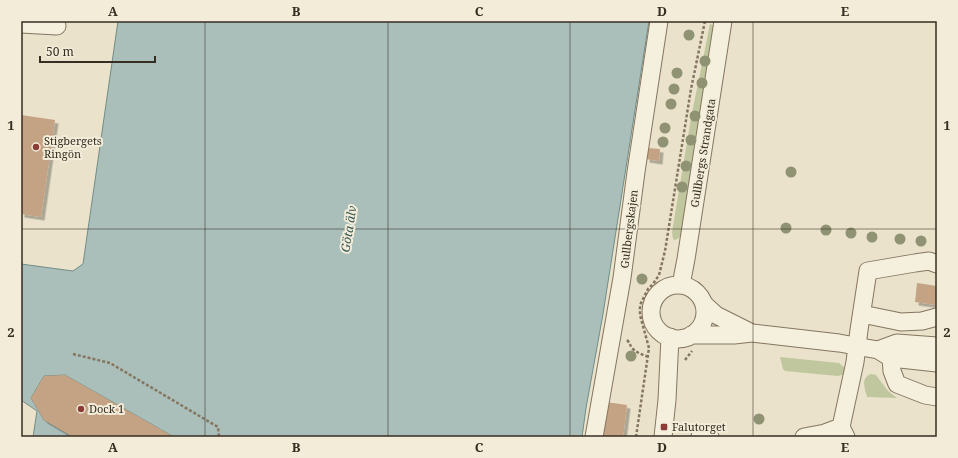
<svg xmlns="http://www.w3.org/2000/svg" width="958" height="458" font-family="'Noto Serif',serif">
<defs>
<filter id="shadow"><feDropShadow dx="3.5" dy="3.5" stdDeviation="0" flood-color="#0004"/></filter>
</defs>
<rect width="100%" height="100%" fill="#eae2ca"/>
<!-- green -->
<path fill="#c0c79f" d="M710 24 713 25 698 134 681 235 679 238 675 240 673 239 672 232 691 118Z
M780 357 839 363 847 370 846 375H841L838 376 785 371 783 369Z
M871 374 876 375 888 391 897 398 867 397C865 389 860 378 871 374Z"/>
<!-- water -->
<path fill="#aabfba" stroke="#718d87" d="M118 21H649L603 314 586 408 582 437H174L65 375 44 376 31 398 44 420 73 437H33L37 411 21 400V264L73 271 83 264Z"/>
<!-- building -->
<path fill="#c4a284" filter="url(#shadow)" d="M21 115 55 120 41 217 21 214Z
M647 148 660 149 659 161 646 159Z
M917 283 937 286V305L915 302Z
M65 375 174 437H73L44 420 31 398 44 376Z
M606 402 627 405 623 437H601Z"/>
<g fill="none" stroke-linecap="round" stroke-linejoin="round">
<defs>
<path id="minor" d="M21 24 57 26
M681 285 686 259 723 21
M651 312a27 27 0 1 1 54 0a27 27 0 1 1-54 0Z
M704 304 716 315 752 333
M862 314 901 322 922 321 937 317
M691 335H734L752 333 839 343 878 350 891 358 937 363
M878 350 897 343 937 346
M891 358 892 371 897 384 925 395 937 397
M841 427 855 362 859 330 868 271 915 263 929 261 937 264
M700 436 710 437
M594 437 622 278 636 172 659 21
M663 437 667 400 670 337
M804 437 825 433 841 427 846 437"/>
</defs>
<!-- minor casing -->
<use href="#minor" stroke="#857660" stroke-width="19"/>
<!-- path -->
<path stroke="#857660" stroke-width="2.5" stroke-dasharray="3 2" stroke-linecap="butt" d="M627 340C630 343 630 346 633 349 637 353 643 355 649 357
M73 354 110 363 218 427 219 437
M685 360 692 351
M636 437 649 348 640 315V305L648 289 653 284 659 275 665 251 691 89 705 21"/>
<!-- minor -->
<use href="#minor" stroke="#f5efdd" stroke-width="17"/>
</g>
<!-- trees -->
<g fill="#8f9273">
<circle cx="689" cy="35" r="5.5"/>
<circle cx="705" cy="61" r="5.5"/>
<circle cx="677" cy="73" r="5.5"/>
<circle cx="702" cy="83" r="5.5"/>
<circle cx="674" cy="89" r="5.5"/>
<circle cx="671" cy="104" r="5.5"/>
<circle cx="695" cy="116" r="5.5"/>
<circle cx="665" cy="128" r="5.5"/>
<circle cx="691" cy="140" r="5.5"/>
<circle cx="663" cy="142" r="5.5"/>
<circle cx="686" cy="166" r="5.5"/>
<circle cx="791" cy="172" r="5.5"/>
<circle cx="682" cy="187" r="5.5"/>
<circle cx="786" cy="228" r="5.5"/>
<circle cx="826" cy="230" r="5.5"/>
<circle cx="851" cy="233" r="5.5"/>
<circle cx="872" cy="237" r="5.5"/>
<circle cx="900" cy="239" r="5.5"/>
<circle cx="921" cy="241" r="5.5"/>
<circle cx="642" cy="279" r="5.5"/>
<circle cx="631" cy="356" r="5.5"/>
<circle cx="759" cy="419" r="5.5"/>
</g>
<!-- grid -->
<path fill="none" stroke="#372d22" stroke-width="1" stroke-opacity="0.55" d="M205 21V437M388 21V437M570 21V437M753 21V437M21 229H937"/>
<!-- markers -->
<g fill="#8d3b37" stroke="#f2ecd9" stroke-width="1.5">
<circle cx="36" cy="147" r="4"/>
<circle cx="81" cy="409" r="4"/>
<rect x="660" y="423" width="8" height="8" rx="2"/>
</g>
<g text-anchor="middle" stroke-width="4" stroke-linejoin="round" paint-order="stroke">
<!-- poi labels -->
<g font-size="11" fill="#372d22" stroke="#f2ecd9" text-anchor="start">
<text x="44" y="145">Stigbergets<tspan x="44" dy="13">Ringön</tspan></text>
<text x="89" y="413">Dock 1</text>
<text x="672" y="431">Falutorget</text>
</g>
<!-- street labels -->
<g font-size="11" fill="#372d22" stroke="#f2ecd9">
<text transform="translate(703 153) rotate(-81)" y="4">Gullbergs Strandgata</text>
<text transform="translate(629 229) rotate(-83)" y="4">Gullbergskajen</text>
</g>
<!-- water labels -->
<g font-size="12" font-style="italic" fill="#335554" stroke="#f2ecd9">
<text transform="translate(349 229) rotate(-81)" y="4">Göta älv</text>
</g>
</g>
<!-- border -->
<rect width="958" height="458" fill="none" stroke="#f2ecd9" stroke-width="44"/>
<!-- scale -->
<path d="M40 56v6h115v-6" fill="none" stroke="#372d22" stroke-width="2"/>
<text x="46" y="56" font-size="12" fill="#372d22" stroke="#f2ecd9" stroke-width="3" paint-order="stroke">50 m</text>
<rect x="22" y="22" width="914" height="414" fill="none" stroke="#372d22" stroke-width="1.5"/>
<g font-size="13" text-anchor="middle" font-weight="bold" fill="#372d22">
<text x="113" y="16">A</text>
<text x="296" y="16">B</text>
<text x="479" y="16">C</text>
<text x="662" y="16">D</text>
<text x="845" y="16">E</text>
<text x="11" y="130">1</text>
<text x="947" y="130">1</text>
<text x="11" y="337">2</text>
<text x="947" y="337">2</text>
<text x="113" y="452">A</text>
<text x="296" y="452">B</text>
<text x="479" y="452">C</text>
<text x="662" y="452">D</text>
<text x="845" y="452">E</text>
</g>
</svg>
